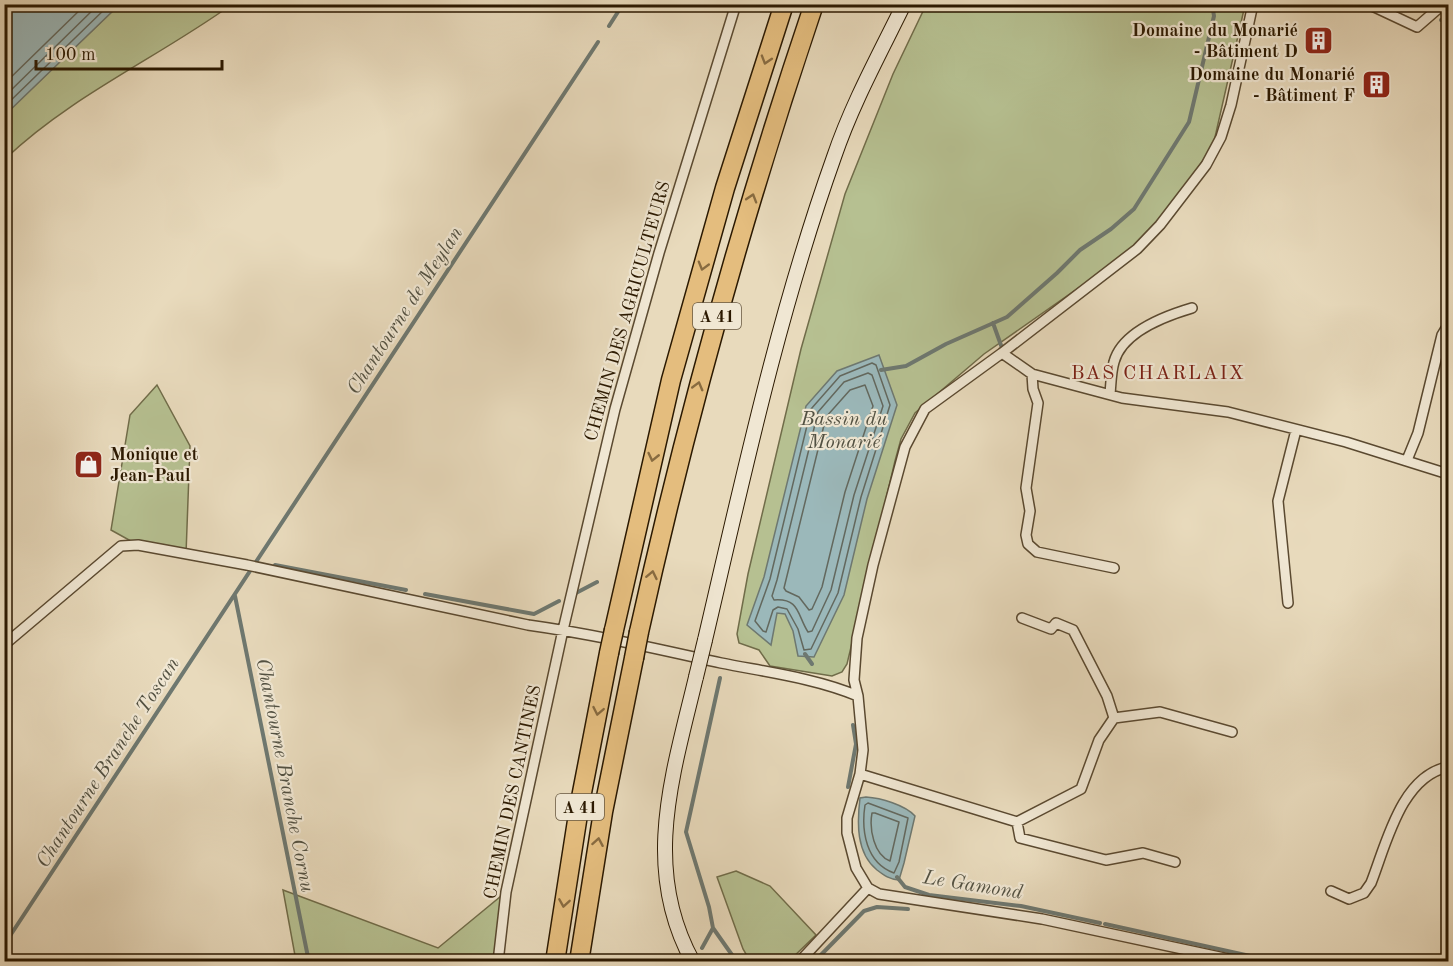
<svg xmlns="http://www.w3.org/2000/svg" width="1453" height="966" font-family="'Old Standard TT',serif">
<rect width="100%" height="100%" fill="#e8dabc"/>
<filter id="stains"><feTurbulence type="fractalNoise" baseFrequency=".00333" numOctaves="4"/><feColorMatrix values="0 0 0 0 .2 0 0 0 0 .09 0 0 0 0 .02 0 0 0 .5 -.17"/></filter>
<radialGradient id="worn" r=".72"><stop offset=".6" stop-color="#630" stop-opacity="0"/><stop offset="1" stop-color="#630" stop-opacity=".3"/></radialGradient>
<!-- green -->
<path fill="#b6c091" stroke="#706c49" stroke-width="1.5" d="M119 5H231C157 58 71 96 5 159L4 115Z
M926 5H1245L1213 146 1158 226 1127 254 984 354 915 413 901 439 895 461 847 664 842 672 832 676 770 666 759 650 739 643 737 634 748 574 801 349 845 194 893 74Z
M157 385 190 446 186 554 138 545 111 530 130 415Z
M736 871 770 886 816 935 789 961H750L743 949 717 877Z
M283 890 438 948 506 892 498 961H296Z"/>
<!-- water -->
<path fill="#9bb8ba" stroke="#6e7870" stroke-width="1.5" d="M5 4H119V5L5 115Z
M879 355 897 405 867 499 844 595 814 657 798 656 793 631 785 614 777 613 771 645 747 625 764 577 806 406 837 371Z
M866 797C881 798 905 805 915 816L904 863 899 880C889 879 885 876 877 870 856 853 857 823 860 798Z"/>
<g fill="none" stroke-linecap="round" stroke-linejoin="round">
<!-- shore -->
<path stroke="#63685e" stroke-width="1.5" d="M4 84 86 4
M4 97 99 4
M4 107 110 4
M872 363 876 365 890 405 861 497 838 593 811 649 804 650 798 629 787 609 778 607 773 610 766 632 763 631 755 621 770 579 811 409 840 376Z
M868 373 872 375 883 406 854 495 831 590 812 631 808 632C797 615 800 598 774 600L772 596 777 580 818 412 844 382Z
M865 385 873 406 845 492 822 587 812 609 809 610 799 597 786 591 784 588 826 417 850 390Z
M868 803 908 818 899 862 894 873C866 863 861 831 865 805Z
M872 813H875L899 822 890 861C874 855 869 829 872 813Z"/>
<!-- stream -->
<path stroke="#6e7870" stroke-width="4" d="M1441 20H1448
M609 26 623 4
M993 323 1002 348
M881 370 906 366 946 344 1007 317 1057 273 1080 250 1111 229 1134 209 1189 122 1214 16 1212 4
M275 565 406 590
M576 593 597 582
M425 594 534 614 559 601
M235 596 309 962
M805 654 812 664
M848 787 856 744 853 725
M897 877 905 887 929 895 1021 906 1100 923
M1105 924 1278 962
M713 928 737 962
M4 945 598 42
M702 948 713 928 709 907 686 832 720 678
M814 962 864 911 877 907 908 909"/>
<defs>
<path id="minor" d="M1368 4 1417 27 1440 7 1448 9
M1002 353 1032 374 1122 398 1228 412 1346 442 1448 474
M1032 374 1033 389 1038 403 1026 488 1030 511 1026 535 1028 544 1037 552 1114 568
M1110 394C1111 384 1111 372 1114 362 1122 332 1165 316 1192 308
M1407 460 1418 433 1442 335 1448 325
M1288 603 1278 501 1296 430
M4 645 121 546 138 545 247 565 528 625C593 634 657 649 721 663 766 672 815 678 858 696
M1114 718 1160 712 1232 732
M860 774 1017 822 1081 789 1099 740 1114 718 1107 696 1073 630 1056 623 1051 629 1022 618
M1017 822 1020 838 1106 860 1143 853 1175 862
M1331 891 1349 899 1364 893 1371 883C1386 845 1401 776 1448 767
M498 962 506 892 563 630 615 409 659 253 736 4
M799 962 868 888
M1243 962 1042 919 879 894 868 888 856 868 847 833V818L860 774 863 750 858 696 854 680 857 638 873 565 905 447 925 409 1002 353 1137 249 1160 225 1206 165 1221 137 1231 105 1253 4"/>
<path id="secondary" d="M705 640C743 478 778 314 834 157 852 104 879 55 904 4
M693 962C641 868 673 774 696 677"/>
<path id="motorway" d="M614 630 671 380 725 188 784 4
M639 632C686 420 744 211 814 4
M555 962 579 808 609 653
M579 962 603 812 634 658"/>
</defs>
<!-- minor casing -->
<use href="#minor" stroke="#5a4930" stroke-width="12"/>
<!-- secondary casing -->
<use href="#secondary" stroke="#2b1901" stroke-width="16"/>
<!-- motorway casing -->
<use href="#motorway" stroke="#2b1901" stroke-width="21"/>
<!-- minor -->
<use href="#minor" stroke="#f0e7d3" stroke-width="9"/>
<!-- secondary -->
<use href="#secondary" stroke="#f0e7d3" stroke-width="14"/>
<!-- motorway -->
<use href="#motorway" stroke="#e4bd7e" stroke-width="18"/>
<defs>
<path id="secondary-bridge" d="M696 677 705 640"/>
<path id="motorway-bridge" d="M609 653 614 630
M634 658 639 632"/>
</defs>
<!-- secondary-bridge casing -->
<use href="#secondary-bridge" stroke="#2b1901" stroke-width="16" stroke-linecap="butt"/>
<!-- motorway-bridge casing -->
<use href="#motorway-bridge" stroke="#2b1901" stroke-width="21" stroke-linecap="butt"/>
<!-- secondary-bridge -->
<use href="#secondary-bridge" stroke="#f0e7d3" stroke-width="14"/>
<!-- motorway-bridge -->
<use href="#motorway-bridge" stroke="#e4bd7e" stroke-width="18"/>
</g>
<!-- one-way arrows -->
<defs><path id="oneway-chevron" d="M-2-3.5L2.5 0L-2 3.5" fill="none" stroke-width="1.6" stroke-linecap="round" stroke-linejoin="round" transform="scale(1.5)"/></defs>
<g stroke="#886b40">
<use href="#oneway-chevron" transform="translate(766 60) rotate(107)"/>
<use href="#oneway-chevron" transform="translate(752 198) rotate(-73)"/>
<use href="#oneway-chevron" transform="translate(703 266) rotate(106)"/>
<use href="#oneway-chevron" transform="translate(698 386) rotate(-75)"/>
<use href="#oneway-chevron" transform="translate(653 457) rotate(103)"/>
<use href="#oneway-chevron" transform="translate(652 575) rotate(-78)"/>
<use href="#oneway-chevron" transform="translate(598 711) rotate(101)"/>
<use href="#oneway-chevron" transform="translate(598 842) rotate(-80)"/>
<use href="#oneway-chevron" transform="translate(564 903) rotate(99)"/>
</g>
<!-- icons -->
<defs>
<symbol id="building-square" viewBox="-11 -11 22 22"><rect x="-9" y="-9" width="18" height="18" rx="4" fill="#8f2418" stroke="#f0e7d3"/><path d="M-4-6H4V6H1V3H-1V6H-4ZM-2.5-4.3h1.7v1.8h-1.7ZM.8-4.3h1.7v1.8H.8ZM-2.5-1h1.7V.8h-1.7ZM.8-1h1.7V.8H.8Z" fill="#fff"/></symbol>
<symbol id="shop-square" viewBox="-11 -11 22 22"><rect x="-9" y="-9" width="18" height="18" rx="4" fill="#8f2418" stroke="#f0e7d3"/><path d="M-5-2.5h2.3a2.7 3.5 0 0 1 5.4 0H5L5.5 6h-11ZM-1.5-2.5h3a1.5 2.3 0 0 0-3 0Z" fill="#fff"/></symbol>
</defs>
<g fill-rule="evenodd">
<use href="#building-square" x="1302" y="24" width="33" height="33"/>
<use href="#building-square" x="1360" y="68" width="33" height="33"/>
<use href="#shop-square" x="72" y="448" width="33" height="33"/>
</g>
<g text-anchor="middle" stroke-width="4.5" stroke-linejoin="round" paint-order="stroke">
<!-- shield labels -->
<g fill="#f0e7d3" stroke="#665740" stroke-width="1.5">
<rect x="693" y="303" width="48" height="26" rx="4.5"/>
<rect x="556" y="794" width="48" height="26" rx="4.5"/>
</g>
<g font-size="16" font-weight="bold" fill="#2b1901">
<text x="717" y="322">A 41</text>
<text x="580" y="813">A 41</text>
</g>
<!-- poi labels -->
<g font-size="18" font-weight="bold" fill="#2b1901" stroke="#f0e7d3" text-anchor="end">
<text x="1298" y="36">Domaine du Monarié<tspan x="1298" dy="21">- Bâtiment D</tspan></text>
<text x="1355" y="80">Domaine du Monarié<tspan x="1355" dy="21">- Bâtiment F</tspan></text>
<text x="110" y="460" text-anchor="start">Monique et<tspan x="110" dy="21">Jean-Paul</tspan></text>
</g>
<!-- street labels -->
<g font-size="18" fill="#2b1901" stroke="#f0e7d3">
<text transform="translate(627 311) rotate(-74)" y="6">CHEMIN DES AGRICULTEURS</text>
<text transform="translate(512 792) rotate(-78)" y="6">CHEMIN DES CANTINES</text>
</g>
<!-- water labels -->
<g font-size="20" font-style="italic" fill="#525142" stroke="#f0e7d3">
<text transform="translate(404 310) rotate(-57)" y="7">Chantourne de Meylan</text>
<text x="844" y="425">Bassin du<tspan x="844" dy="23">Monarié</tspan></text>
<text transform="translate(107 762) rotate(-57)" y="7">Chantourne Branche Toscan</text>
<text transform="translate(286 775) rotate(79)" y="7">Chantourne Branche Cornu</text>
<text transform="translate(973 884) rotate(9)" y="7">Le Gamond</text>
</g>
<!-- neighbourhood labels -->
<g font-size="20" letter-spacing="1.5" fill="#7a1f14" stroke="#f0e7d3">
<text x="1158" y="379">BAS CHARLAIX</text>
</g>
</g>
<!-- margin -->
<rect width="1453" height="966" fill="none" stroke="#e8dabc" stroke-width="24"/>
<rect x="6" y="6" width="1441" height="954" fill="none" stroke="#2b1901" stroke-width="3"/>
<rect x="12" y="12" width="1429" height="942" fill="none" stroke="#2b1901" stroke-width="1.5"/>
<!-- scale -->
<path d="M36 60v9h186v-9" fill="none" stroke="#2b1901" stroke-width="3"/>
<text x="45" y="60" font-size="18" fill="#2b1901" stroke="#f0e7d3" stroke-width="4.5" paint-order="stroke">100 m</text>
<rect width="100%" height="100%" filter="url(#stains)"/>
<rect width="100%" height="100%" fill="url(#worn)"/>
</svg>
